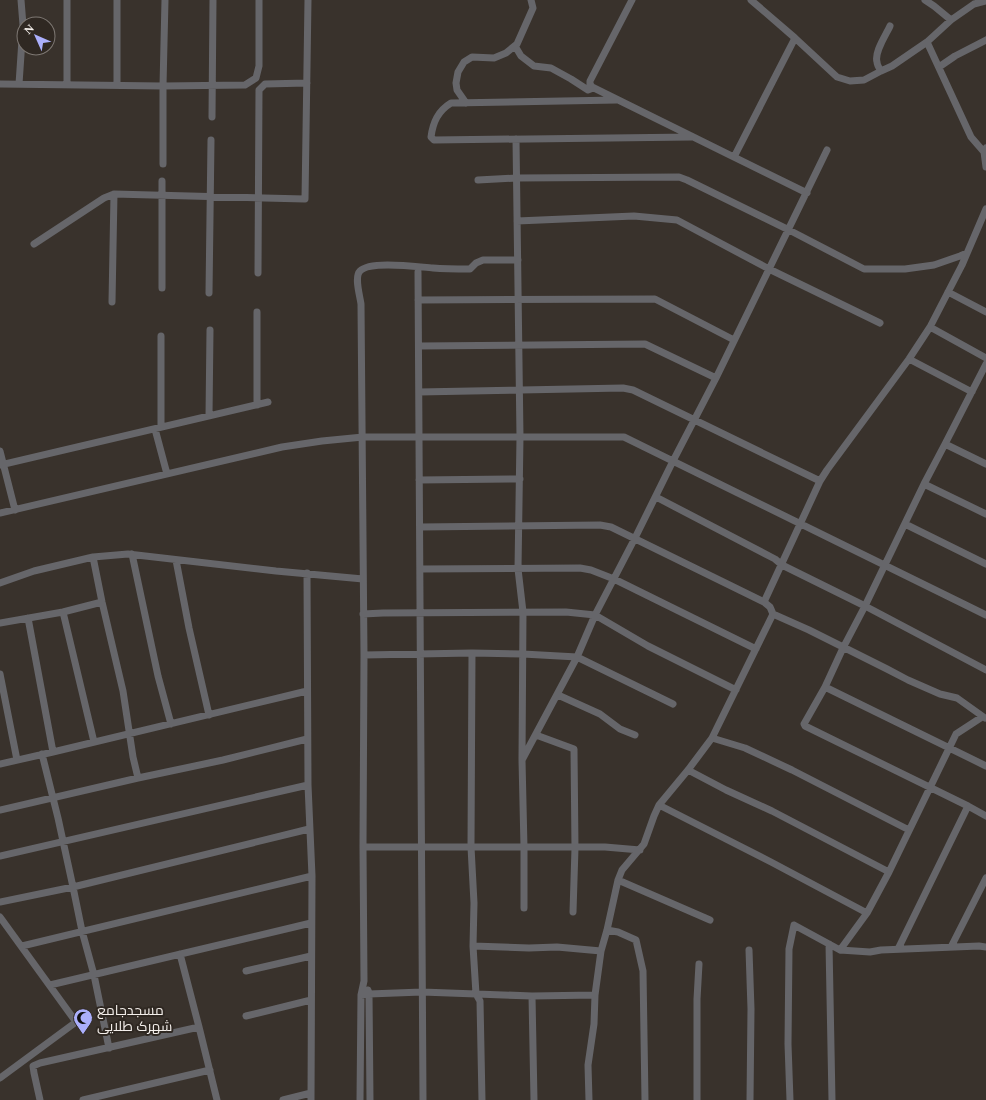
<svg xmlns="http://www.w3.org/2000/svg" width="986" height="1100" font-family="Spectral,Cairo,serif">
<rect width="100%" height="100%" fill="#39322c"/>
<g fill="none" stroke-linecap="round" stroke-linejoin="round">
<!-- minor -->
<path stroke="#66666a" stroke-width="7" d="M67 0V84
M117 0V85
M632 0 590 81V84L592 87 807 193
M751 0 795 38 837 77 850 81 864 80 881 71 892 66 927 42 951 20 974 4 986 1
M925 0 934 6 951 20
M927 42 971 137 984 152
M515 46 521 56 534 66 551 68 571 79 588 90 593 88
M939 67 955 56 986 40
M881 71C879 68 877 65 877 62 874 52 886 35 890 26
M0 84 163 86 245 85 256 78 259 66V0
M19 84 23 25 21 0
M617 100 451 103C438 111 433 122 431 137L434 140 692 137
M466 103 457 90 456 83 458 72 464 62 472 57 494 58 506 53 517 44 533 8 531 0
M212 117 213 0
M516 139 520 437 518 569 523 612 522 759
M986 148 984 152 986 167
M734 157 795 38
M163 164V86L165 0
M478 180 517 178 679 177 687 180 789 230 864 269H905L934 265 960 256 967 253
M517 221 634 216 677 220 769 269 880 323
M34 244 104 198 114 194 305 199 308 0
M418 272 423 1100
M258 273 259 90 265 84 307 83
M162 288V181
M948 292 986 312
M209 293 211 140
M418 300 655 299 734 340
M112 302 114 194
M257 312V405
M930 327 986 358
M419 346 645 344 716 378
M909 359 972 392
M986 364 945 444 924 484 865 606 843 648 825 687 804 724 805 726 968 806 986 816
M419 392 623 388 633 390 820 481
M209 416 210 330
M161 427V336
M155 429 167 474
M945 444 986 464
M0 451 15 510
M0 465 268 402
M419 480 520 479
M924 484 986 514
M656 497 775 559 782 565 865 606 986 670
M0 513 282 447 322 441 363 437H624L986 615
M905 524 986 564
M420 527 600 525 611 527 764 602
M132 554 158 676 171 724
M93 557 102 602 123 691 133 757 138 778
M176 560 189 628 209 715
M420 569 580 568 591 570 614 579 756 649
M307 573 308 785 312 876 311 1100
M0 583 34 571 93 557 128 554 276 571 363 579
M63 612 94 742
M363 614 383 613 566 612 595 615 648 646 736 690
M773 614 809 630 887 669 908 680 940 694 957 698 985 718
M28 618 53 752
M0 623 63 612 102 602
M472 653 471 847 474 903 473 946 476 994 480 1001 482 1100
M364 655 472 653 523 654 577 657 673 704
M0 674 17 760
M825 687 986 766
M558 695 600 714 620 729 635 735
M536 735 574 749 575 848 573 912
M712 738 745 748 792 770 909 830
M42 754 58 818 73 887 82 931 94 975 109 1048
M0 764 53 752 307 691
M688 770 726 790 772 811 889 872
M659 805 771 862 867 913
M0 810 138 778 223 760 307 739
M363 847H605L640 850
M0 856 308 785
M618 880 710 920
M0 902 73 887 309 829
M524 908V847L522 760 577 657 595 615 635 538 673 461 716 378 827 150
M0 917 76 1022 0 1078
M607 930 618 932 636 940 643 971 645 1100
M829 944 832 1100
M22 946 312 876
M473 946 529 948 557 947 601 951
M951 947 986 878
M898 949 968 806
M749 950 751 1009 750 1100
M840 950 867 913 889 872 956 734 982 717
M180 954 199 1027 217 1100
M246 971 311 956
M50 985 311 923
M368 990 369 994 370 1100
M361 995 369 994 422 992 532 996 595 995
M532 996 534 1100
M246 1016 311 1000
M40 1100 34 1073 33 1066 40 1063 199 1027
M83 1100 210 1070
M283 1100 311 1093
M360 1100 361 995 364 981 363 847 364 655 361 304C360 296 354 277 360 271 370 260 418 267 433 268 445 269 457 269 470 269L476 263 483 260H518
M589 1100 588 1065 594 1024 595 995 601 951 607 930 618 880 622 870 644 844 654 816 659 805 688 770 712 738 773 614 770 607 764 602 820 481 827 470 909 359 930 327 962 265 986 209
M697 1100V999L699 964
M790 1100 788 1044 789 949 794 925 840 950 870 952 881 950 979 946 986 947"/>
</g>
<!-- icons -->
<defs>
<symbol id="mosque-pin" viewBox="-11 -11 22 30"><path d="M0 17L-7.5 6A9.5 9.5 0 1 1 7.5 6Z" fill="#abaffb" stroke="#2f2822"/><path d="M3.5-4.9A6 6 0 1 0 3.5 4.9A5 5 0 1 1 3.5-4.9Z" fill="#111"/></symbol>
</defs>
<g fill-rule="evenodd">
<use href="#mosque-pin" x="72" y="1007" width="22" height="30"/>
</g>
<g text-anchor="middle" stroke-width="4" stroke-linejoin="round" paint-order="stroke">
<!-- poi labels -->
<g font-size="14" fill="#f5f0ec" stroke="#2f2822" text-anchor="start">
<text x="97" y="1015">مسجدجامع<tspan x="97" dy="16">شهرک طلایی</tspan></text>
</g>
</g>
<!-- north arrow -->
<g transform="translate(36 36) rotate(315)"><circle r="19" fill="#2f2822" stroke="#7e7873"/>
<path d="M0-3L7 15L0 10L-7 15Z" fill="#abaffb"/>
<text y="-6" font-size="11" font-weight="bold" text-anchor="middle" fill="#f5f0ec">N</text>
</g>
</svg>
